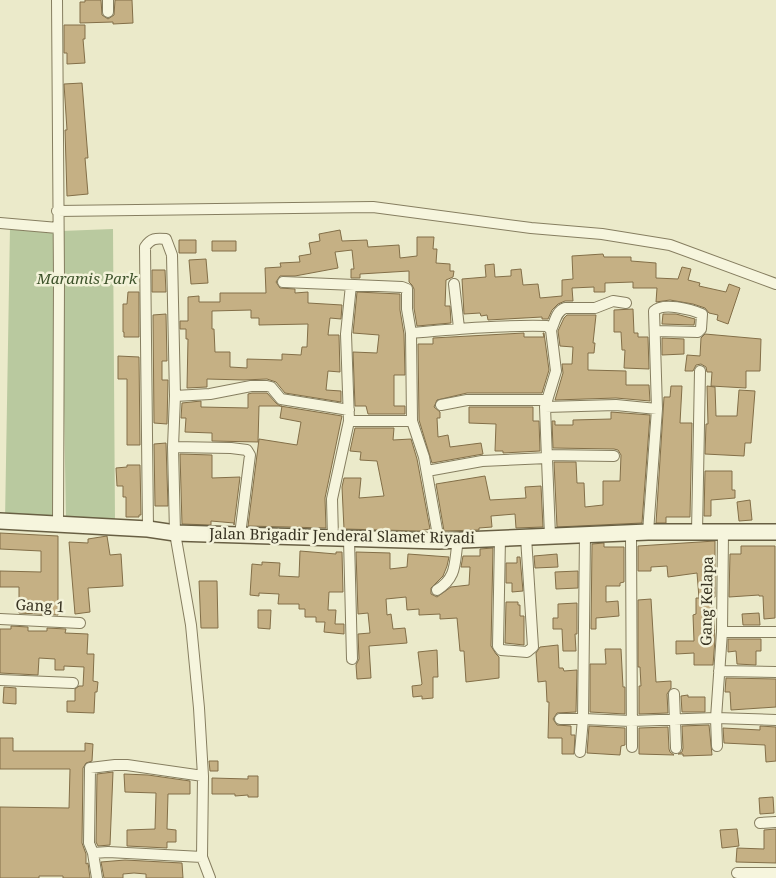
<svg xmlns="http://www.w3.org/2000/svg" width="776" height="878" font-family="'Noto Serif',serif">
<rect width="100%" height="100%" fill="#ebeaca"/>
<!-- green -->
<path fill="#b9c99f" d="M10 227 54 229 55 523 5 521Z
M113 229 115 522 66 521 61 231Z"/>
<!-- building -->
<path fill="#c5b084" stroke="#836f48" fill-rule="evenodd" d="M85 0H101L102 15 108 19 114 15 115 0H132L133 23 113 24V22L80 23V2H85Z
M64 25H85V39H83L85 63 67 64V53H64Z
M82 83 88 158H85L88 194 67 196 65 130H67L64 84Z
M340 230 342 241 367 240 368 247 399 245 400 258 417 256V237H434L433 249H437L436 263 450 264V271H454L453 277 446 280 445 306H450L451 323 417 326 414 308V289L412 285 409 282V271L360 274V278H351V269H354L352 250 335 252 338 268 295 276H280L276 282 280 288 295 289V293L308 292V303L342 305 341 319 330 318 328 335H339L340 372 328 371 326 390 341 391V402L285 393 276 382 267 379 244 380 207 379V387L187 388 188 339H186V329H180V321H188V297L199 296V302H220V293H266L265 268 281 267 280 263 300 262 299 256 311 254 309 243 320 241 319 234ZM251 310V318H259V325L308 324 307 347H302L301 355 282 354V360L247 359V368L230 367V352H215L214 329H212V311Z
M179 240H196V253H179Z
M212 241H236V251H212Z
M603 254 604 257H631V261L656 263V278L678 279 682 267 691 269 688 280 700 283 699 286 726 292 729 284 740 288 728 324 717 320 718 315 709 313 705 308 693 304 670 300 656 302 657 288H633V282L605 283V292H594V287L572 288 573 301H565L558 304 552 310 548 319H542V317L488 320 487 315 481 316 480 313 464 314 462 279 486 277 485 265 494 264 495 277 511 276V270L521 269 523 285 538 284 540 298 562 296V280L573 279 572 256Z
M206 259 208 283 191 284 189 260Z
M152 270H165L166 292H152Z
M128 292H139V337H124V332H123V304H127Z
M357 292 400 294V310L404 334 405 375H394V406H405V414H368L366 406H355L353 352 377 353 379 335 353 333Z
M633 309 634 333H638V337H648L649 369 624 368 625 350H622L621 332H614V310Z
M166 314 167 361H162V380H168L167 424 154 423 153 315Z
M663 314H676L695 319 694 325 662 324Z
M567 315H596L593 343H595L594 353H588V370L626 371V385H649L650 401 616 398 555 400 563 373 562 364H572L573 347 560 346 558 331 564 318Z
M524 333V337H544L543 333H544L549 370 542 393H467L437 400 434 407 440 412V418H437L438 437 448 435 450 447 481 443 483 454 432 463 419 420 418 344H433V338Z
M705 334 761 339 760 371H746V388L711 386 712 372H707L706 367 701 364 696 365 693 371H685L687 355 700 356 701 338Z
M662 338 684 339V354L662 355Z
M118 356 139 357 140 445H127V379H118Z
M671 386H682L680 423H692L690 517H666V523H656L664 397H670Z
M707 386 715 387 716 416H737L739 390 755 391 751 443H745L744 456 705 454 706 424H708Z
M252 393H267L276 403 280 406 342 416 325 498 326 528 248 526 259 439 297 445 301 422 280 418 282 406H259L258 442 212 441V433L185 432 186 418H181L182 403 201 401V407L248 408V394Z
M469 407H533V421H539L540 451 503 453V451H495L496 424 469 423Z
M611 412 650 415 642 523 557 527 554 462H576L577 483H584L585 507 603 505V481H620L621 455 618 450 614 449 553 448 552 421H555V425H573V420L611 419Z
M355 428H394L393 440 411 439 417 459 430 529 419 531 344 529 342 487 344 478H361L359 498 384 496 377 461 360 460 361 452 350 451Z
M166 443 168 506H155L154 444Z
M180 454 212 455V478L240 477 234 525V523L211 521V525L182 524Z
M127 465H140L141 515H139V517H126V497H123V486H117L116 468 127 467Z
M705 471H732V490H735V498L711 500V516H704Z
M485 476 490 500 526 498 525 487 541 486 543 527 516 528 515 514 491 516 492 527 479 528V530L444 531 436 484Z
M750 500 752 520 739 521 737 502Z
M0 533 58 536V615L19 613V587H0V571L41 572V551L0 549Z
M107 536 110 555 121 554 123 586 88 588 90 612 75 614 69 542 88 543V539Z
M715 541V597H712L715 639 713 665H694V653L676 654V641H694L693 615 696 614V598H699L697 573 668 577 667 566 651 567V571H638V546Z
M604 543V547H624V582L620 583V586H606V602L618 601 619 616 596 618V629H591L592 544Z
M741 546H775V618L764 619 763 596H759V595L729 597 730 554H741Z
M493 548 491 646 496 654 499 657V678L466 682 464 651H460L457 618 440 619V614L419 615V609L407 610 406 597 386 599 387 615 391 614 393 629 405 628 407 643 369 646 371 678 357 679 356 665 359 659 358 634 370 633 368 613 358 614 356 552 390 553V569L407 567 408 554 449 557 447 566 443 576 431 588V594L437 597 451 587 469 585 470 567H461L463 556H480V549Z
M300 551 336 554V552H342L343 592H329L328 610H336L335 624H344V634L324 632 325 622H316V617H305V609H299V604H278L279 594 259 593V596L250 595 252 564 262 565V562L280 563 279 576 299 577Z
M557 554 558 567 535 568 534 556Z
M517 557H520L523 591 512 592V583H506V563H517Z
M578 571V588L556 589 555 572Z
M199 581H217L218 628H201Z
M651 599 656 682 671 681V688L667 694 668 713 639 714V686H641L640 667H638V600Z
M506 602H518V605H520V616H524V645L505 643Z
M577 603V634H575L576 651H563L562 629H553V618H558V604Z
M258 610H271L270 629 258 628Z
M759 613 760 625H743L742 614Z
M11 626 28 627V631H47V628L66 629 65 633 88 634 87 654H94L93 681 98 682 97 692H95L94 713 67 712V701H75V689L79 686H83L84 667 64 666V670H55V659L39 658 38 675 0 673V629H11Z
M728 639H761V651H756V665L737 664 736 651 728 652Z
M558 645 559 668H563L564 671 577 670 576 712 557 713 553 719 557 725 571 726V735H575L574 754H562V738H548L549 702H547L546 681 538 682 536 653 540 647Z
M605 649H621L623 687H625V714L590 712V664H606Z
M437 650 438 677H433V698L422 699V696L413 697 412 686 421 685 422 684 418 652Z
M726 678 776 679V707L731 710 730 692H725Z
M4 687 16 688V704L3 703Z
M688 695V697H705V712H682L681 696Z
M709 725 712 755 683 756V754H678L682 752 683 748 682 726Z
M589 726 625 728V745L621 746 620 755 587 753Z
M760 726 776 727V761L766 762 765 745 724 743 723 728 760 730Z
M668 727 669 749 670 752 674 755 639 754V728Z
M0 738H13V751H85V743L93 744 92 761 86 763 83 768 82 843 86 854V864L88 863 90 878H63V876H39V878H0V807L69 808 70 769H0Z
M209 761H218V771H210Z
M113 772 110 845 98 846 96 842 97 774Z
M124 774 148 775 190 781V794H168L167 829 176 830V842H167V848L127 846V830L155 829 156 793 125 792Z
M248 776H258V797H248V795L235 796V794H212V778L248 779Z
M773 797 774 813 760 814 759 798Z
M737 829 739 846 722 848 720 830Z
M776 829V863L736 862 737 848 764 849V830Z
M125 860 182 863 183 878H146V874L134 873 123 874V878H104L101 862Z"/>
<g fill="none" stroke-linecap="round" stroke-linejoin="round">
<defs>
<path id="street" d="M57 0 59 279 58 524
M108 12V0
M57 211 373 207 531 228 602 234 670 245 776 284
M0 223 58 228
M283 282 402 287 407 289V309L411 333 412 421 424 457 439 541
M454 284 459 328
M551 330C555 322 556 311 565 308H595L613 301 626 303
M411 333C457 329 501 325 547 326L551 330 556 371 545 407 550 536
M175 396 210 394 251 386H267L271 387 281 399 349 410
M441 405 467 400H546
M545 407 616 405 657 409
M349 421H412
M173 447 231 448 247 450 250 455 240 535
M547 455 614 456
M427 471 482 461 547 458
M148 529 145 247C151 238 156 238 166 239L172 255 175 396 173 447 175 533 191 625 199 708 203 776 202 857 210 878
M648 532 657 409 654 311C663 302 690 309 702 314L701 329 698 332 655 331
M697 532 700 371
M631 533 632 747
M585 534 583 719 631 721 716 718 776 720
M333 538 332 499 349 421 346 334 351 285
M500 538 498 646 501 650 527 652 533 647 526 537
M349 539 352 659
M437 590C458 577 454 562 458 540
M0 619 80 623
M722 632H776
M719 671 776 672
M0 680 73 683
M674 694 676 748
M560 719H583L580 752
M717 746 716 718 722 632 723 531
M760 823 776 822
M93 853 108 852 202 857
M737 873H776
M97 878 93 853 89 843 90 768 115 765H127L203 776"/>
<path id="secondary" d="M0 521 148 529 175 533 439 541 648 532H776"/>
</defs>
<!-- street casing -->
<use href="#street" stroke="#867e60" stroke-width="12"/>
<!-- secondary casing -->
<use href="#secondary" stroke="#685f43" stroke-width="18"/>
<!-- street -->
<use href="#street" stroke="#f6f5dd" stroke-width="10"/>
<!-- secondary -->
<use href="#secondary" stroke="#f6f5dd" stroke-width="15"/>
</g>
<g text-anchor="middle" stroke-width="5" stroke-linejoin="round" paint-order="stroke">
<!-- park labels -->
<g font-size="15" font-style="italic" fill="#3e532b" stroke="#f3f2d9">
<text x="87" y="284">Maramis Park</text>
</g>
<!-- street labels -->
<g font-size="15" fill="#383322" stroke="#f3f2d9">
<text transform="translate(342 536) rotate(1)" y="5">Jalan Brigadir Jenderal Slamet Riyadi</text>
<text transform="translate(707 601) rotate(-89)" y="5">Gang Kelapa</text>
<text transform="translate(40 606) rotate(3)" y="5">Gang 1</text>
</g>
</g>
</svg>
